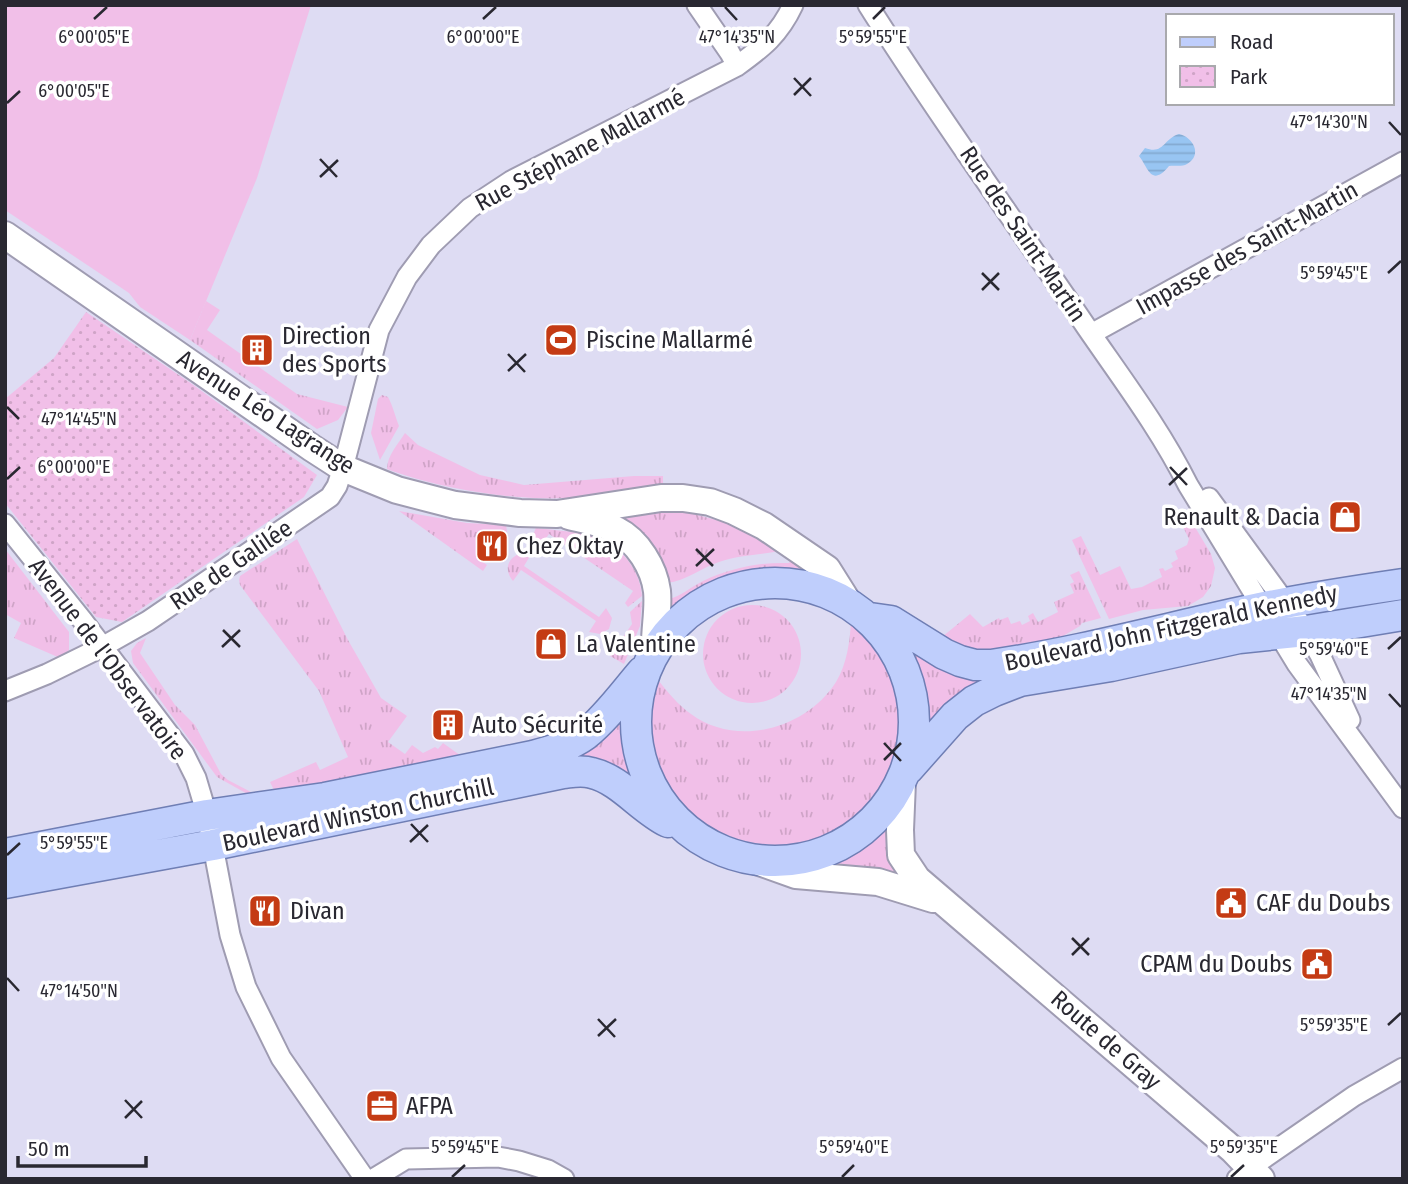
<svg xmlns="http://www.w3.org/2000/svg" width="1408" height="1184" font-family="'Fira Sans Condensed',sans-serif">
<defs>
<pattern id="grass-tufts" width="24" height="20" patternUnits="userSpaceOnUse" patternTransform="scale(1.75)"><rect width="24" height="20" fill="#f1bfe8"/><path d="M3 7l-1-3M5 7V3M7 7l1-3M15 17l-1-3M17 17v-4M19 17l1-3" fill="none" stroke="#cfa4c7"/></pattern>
<pattern id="park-dots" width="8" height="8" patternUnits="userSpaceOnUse" patternTransform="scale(1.75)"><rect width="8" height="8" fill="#f1bfe8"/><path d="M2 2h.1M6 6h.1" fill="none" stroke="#cfa4c7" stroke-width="1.8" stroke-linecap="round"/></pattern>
<pattern id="water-rules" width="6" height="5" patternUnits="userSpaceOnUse" patternTransform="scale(1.75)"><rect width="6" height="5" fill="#98c5f2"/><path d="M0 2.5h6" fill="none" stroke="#83a9d0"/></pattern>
</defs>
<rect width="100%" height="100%" fill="#dedcf3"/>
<!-- grass -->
<path fill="url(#grass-tufts)" d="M206 301 220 310 207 330 297 394 348 407 338 420 317 429 190 340Z
M382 395 388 397C393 406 395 416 399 426L380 460 371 433 378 399Z
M405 433 418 445 480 475 524 485 634 476H663V486C630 488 599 496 567 498 512 501 438 488 387 469 387 456 398 444 405 433Z
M399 511 467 523 506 525 507 531 505 539 494 532 476 557 487 565 483 571Z
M672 511 690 513 735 525 780 551C759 555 739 555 719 562 701 568 686 581 667 583L649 544 621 515 637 512Z
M1192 522 1211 554 1215 568 1211 586 1203 597 1188 606 1143 610 1109 619 1072 540 1081 536 1100 575 1120 566 1131 589 1142 587 1162 577 1159 569 1163 568 1165 571 1173 567 1171 563 1178 559 1175 551 1187 545 1189 539 1183 527Z
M536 528C552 530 570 531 586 534 615 539 640 566 642 596L628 607 625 603 633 591 549 534 541 545C534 540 532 535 536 528Z
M297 539 348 640 381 698 407 716 388 742 405 754 412 745 423 753 435 747 438 749 443 743 464 758 276 794 270 782 316 762 320 770 348 757 319 691 240 585 239 580 240 576Z
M5 549 69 632V650L60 658 14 638 21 623 5 614Z
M797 553 816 576C806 576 794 573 783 572 737 570 702 588 669 619V599C680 597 692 586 703 581 731 568 759 562 789 563Z
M519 554 530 556 524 566 599 617 606 608 612 618 609 629 600 634 589 632 596 621 521 570 513 581C504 570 507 559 519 554Z
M1079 571 1101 618 1082 623 1080 626 1058 639 988 651 965 648 942 637 970 614 983 627 999 618 1000 620 1008 617 1011 624 1020 621 1022 625 1030 621 1028 616 1033 613 1038 622 1058 612 1054 602 1074 593 1070 584 1074 582 1070 575Z
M642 601 640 626 624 664 610 656 632 624 630 612Z
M703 654a49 49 0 1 1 98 0a49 49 0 1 1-98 0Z
M851 621C868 637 883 653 892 675 898 690 900 706 900 722 898 805 820 863 741 840 713 832 689 815 673 791 650 758 645 717 657 679 668 692 678 705 691 714 737 748 806 729 836 682 847 664 850 641 851 621Z
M146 638 140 653 175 705 195 725 221 774 228 780 251 792 267 795 251 796 217 777 133 663 131 651 137 643Z
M904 644 997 675 925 731C925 700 919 671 904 644Z
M626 708C625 740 633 766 645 796L567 756Z
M889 818 892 858 897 874 819 864C847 852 867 841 889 818Z"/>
<!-- park -->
<path fill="url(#park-dots)" d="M86 312 192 384 317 475 304 497 122 622 96 617 5 503V399L54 358Z"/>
<!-- garden -->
<path fill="#f1bfe8" d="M5 5H311L257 178 190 340 140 307 129 293 5 210Z"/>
<!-- water -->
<path fill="url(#water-rules)" d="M1179 134C1193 137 1203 155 1187 164 1182 167 1175 165 1169 166 1151 188 1148 167 1139 156L1145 148C1164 155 1163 139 1179 134Z"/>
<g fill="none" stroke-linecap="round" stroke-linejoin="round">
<defs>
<path id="street" d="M697 5 730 53 737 66
M868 5C937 115 1014 220 1087 328 1122 379 1160 429 1188 485L1297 664 1403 808
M1091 334 1403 162
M1209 498 1306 631 1320 655 1350 720
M5 524 83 621 184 754 196 778 207 815 230 935 246 987 281 1058 365 1179
M5 691 47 674 102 647 148 621 330 497 337 486 343 468 379 330 407 277 431 245 470 208 511 181 737 66C762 48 779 35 793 5
M373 1179 406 1159 498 1157 519 1161 548 1170 564 1179
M1237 1179 1257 1163 1354 1096 1403 1068"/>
<path id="secondary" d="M5 235 312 448 343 468 397 490 455 505 520 513 557 514 661 498H683L710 502 734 511 764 526 827 569 849 604
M569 516C584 520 602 522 616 530 638 541 654 568 657 591 659 611 654 631 655 651
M902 782 900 830 901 855 917 879 1233 1150 1261 1179
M751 859 796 875 878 882 933 899"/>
<path id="primary" d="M636 722a139 139 0 1 1 278 0a139 139 0 1 1-278 0Z
M870 618 891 621 944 654 960 661 975 665H991C1082 652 1170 627 1260 608 1307 598 1355 591 1403 584
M908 769 955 716 974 701 994 691 1020 681 1111 666 1239 638 1306 631 1403 615
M5 854 207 815 325 798 533 756C551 751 570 746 585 735 607 717 624 693 642 672
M5 883 213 845 563 773C573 772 582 770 592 773 621 780 641 809 668 822"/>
</defs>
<!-- street casing -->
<use href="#street" stroke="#9f9cb2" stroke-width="23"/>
<!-- secondary casing -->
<use href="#secondary" stroke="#9f9cb2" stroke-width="30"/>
<!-- primary casing -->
<use href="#primary" stroke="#6f7eb4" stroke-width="33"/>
<!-- street -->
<use href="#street" stroke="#fff" stroke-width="19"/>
<!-- secondary -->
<use href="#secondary" stroke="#fff" stroke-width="26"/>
<!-- primary -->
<use href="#primary" stroke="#bfcefc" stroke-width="30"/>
</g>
<!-- ticks -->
<path fill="none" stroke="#292831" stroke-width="2.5" d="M725 7 737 20M94 19 107 7M483 19 496 7M873 19 885 7M794 78 811 96M794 95 811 78M7 103 20 91M1389 122 1401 135M320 159 337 177M320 177 338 160M982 273 999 290M1388 273 1401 261M982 290 999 273M508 354 525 372M508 371 526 354M7 407 19 419M1170 467 1187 485M7 479 20 467M1169 485 1187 468M696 549 713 566M696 566 714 549M223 630 240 647M222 647 240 630M1388 649 1401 637M1389 694 1401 707M884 743 901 761M884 760 901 743M411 824 428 842M410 842 428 825M7 855 20 843M1072 938 1089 955M1072 955 1089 938M7 978 19 991M598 1019 615 1037M1388 1025 1401 1013M598 1036 616 1019M125 1100 142 1118M125 1118 142 1101M452 1177 465 1165M842 1177 854 1165M1231 1177 1244 1165"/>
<!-- icons -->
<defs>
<symbol id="stadium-square" viewBox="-11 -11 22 22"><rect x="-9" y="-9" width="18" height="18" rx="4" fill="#c43b14" stroke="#fff"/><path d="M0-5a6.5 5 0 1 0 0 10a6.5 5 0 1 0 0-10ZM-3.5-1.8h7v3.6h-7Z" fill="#fff"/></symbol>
<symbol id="building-square" viewBox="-11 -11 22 22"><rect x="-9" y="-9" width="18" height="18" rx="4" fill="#c43b14" stroke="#fff"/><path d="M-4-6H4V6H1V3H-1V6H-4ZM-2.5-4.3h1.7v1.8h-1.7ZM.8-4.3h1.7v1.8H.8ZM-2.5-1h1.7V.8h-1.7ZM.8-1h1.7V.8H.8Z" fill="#fff"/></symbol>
<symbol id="shop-square" viewBox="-11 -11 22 22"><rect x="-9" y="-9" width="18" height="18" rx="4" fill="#c43b14" stroke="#fff"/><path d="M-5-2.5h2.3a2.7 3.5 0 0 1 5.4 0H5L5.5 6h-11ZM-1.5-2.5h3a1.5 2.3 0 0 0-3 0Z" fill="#fff"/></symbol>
<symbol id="restaurant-square" viewBox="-11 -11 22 22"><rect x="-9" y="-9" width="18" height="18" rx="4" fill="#c43b14" stroke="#fff"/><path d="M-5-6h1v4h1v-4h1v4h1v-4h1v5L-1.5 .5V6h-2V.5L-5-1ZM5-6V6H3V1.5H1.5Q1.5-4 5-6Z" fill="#fff"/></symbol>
<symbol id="civic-square" viewBox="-11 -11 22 22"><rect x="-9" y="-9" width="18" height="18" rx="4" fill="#c43b14" stroke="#fff"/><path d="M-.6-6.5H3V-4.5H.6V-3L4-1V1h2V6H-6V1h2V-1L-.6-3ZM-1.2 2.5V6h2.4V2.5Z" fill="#fff"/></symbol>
<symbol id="office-square" viewBox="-11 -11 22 22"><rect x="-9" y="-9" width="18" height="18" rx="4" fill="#c43b14" stroke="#fff"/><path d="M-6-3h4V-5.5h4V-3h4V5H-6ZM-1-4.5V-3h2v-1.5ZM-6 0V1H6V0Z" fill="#fff"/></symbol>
</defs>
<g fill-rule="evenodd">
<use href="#stadium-square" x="542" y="321" width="38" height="38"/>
<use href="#building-square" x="238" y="331" width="38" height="38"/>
<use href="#shop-square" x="1326" y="498" width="38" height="38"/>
<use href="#restaurant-square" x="473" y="527" width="38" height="38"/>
<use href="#shop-square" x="532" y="625" width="38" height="38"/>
<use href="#building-square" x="429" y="706" width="38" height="38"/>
<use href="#civic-square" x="1212" y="884" width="38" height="38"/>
<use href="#restaurant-square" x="246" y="892" width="38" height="38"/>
<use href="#civic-square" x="1298" y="945" width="38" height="38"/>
<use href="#office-square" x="363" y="1087" width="38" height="38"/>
</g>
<g text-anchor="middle" stroke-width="7" stroke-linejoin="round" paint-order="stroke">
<!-- street labels -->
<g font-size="24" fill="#292831" stroke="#fff">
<text transform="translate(580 150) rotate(-28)" y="8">Rue Stéphane Mallarmé</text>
<text transform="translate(1023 234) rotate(56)" y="8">Rue des Saint-Martin</text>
<text transform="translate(1247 248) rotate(-29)" y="8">Impasse des Saint-Martin</text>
<text transform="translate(266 412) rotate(33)" y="8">Avenue Léo Lagrange</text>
<text transform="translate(231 565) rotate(-34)" y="8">Rue de Galilée</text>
<text transform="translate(1171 628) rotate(-12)" y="8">Boulevard John Fitzgerald Kennedy</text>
<text transform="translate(108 659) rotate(53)" y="8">Avenue de l'Observatoire</text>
<text transform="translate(358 815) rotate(-12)" y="8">Boulevard Winston Churchill</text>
<text transform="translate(1106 1040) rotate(41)" y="8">Route de Gray</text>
</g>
<!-- poi labels -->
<g font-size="24" fill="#292831" stroke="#fff" text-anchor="start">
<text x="282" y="344">Direction<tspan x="282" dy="28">des Sports</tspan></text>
<text x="586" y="348">Piscine Mallarmé</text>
<text x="1320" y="525" text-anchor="end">Renault &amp; Dacia</text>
<text x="516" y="554">Chez Oktay</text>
<text x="576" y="652">La Valentine</text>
<text x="472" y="733">Auto Sécurité</text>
<text x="1256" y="911">CAF du Doubs</text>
<text x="290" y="919">Divan</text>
<text x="1292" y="972" text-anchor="end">CPAM du Doubs</text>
<text x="406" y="1114">AFPA</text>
</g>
</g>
<g font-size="18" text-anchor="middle" fill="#292831" stroke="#fff" stroke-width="7" stroke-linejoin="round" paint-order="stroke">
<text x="94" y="43">6°00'05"E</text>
<text x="483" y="43">6°00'00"E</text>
<text x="873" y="43">5°59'55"E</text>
<text x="737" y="43">47°14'35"N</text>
<text x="74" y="97">6°00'05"E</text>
<text x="1329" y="128">47°14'30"N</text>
<text x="1334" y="279">5°59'45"E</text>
<text x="79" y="425">47°14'45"N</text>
<text x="74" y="473">6°00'00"E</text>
<text x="1334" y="655">5°59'40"E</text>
<text x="1329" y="700">47°14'35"N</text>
<text x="74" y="849">5°59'55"E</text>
<text x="79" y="997">47°14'50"N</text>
<text x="1334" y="1031">5°59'35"E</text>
<text x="465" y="1153">5°59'45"E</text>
<text x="854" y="1153">5°59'40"E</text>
<text x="1244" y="1153">5°59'35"E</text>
</g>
<!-- border -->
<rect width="1408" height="1184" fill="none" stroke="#292831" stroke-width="14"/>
<!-- legend -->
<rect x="1166" y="14" width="228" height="91" fill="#ffffff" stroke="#a9a9ad" stroke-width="2"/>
<rect x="1180" y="37" width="35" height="10" fill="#bfcefc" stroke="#a9a9ad" stroke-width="2"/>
<text x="1230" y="49" font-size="21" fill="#292831">Road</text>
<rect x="1180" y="66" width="35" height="21" fill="url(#park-dots)" stroke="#a9a9ad" stroke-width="2"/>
<text x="1230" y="84" font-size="21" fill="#292831">Park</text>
<!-- scale -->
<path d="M18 1156v10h128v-10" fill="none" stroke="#292831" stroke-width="3.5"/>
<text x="28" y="1156" font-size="21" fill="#292831" stroke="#ffffff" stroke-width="5" paint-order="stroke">50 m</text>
</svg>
